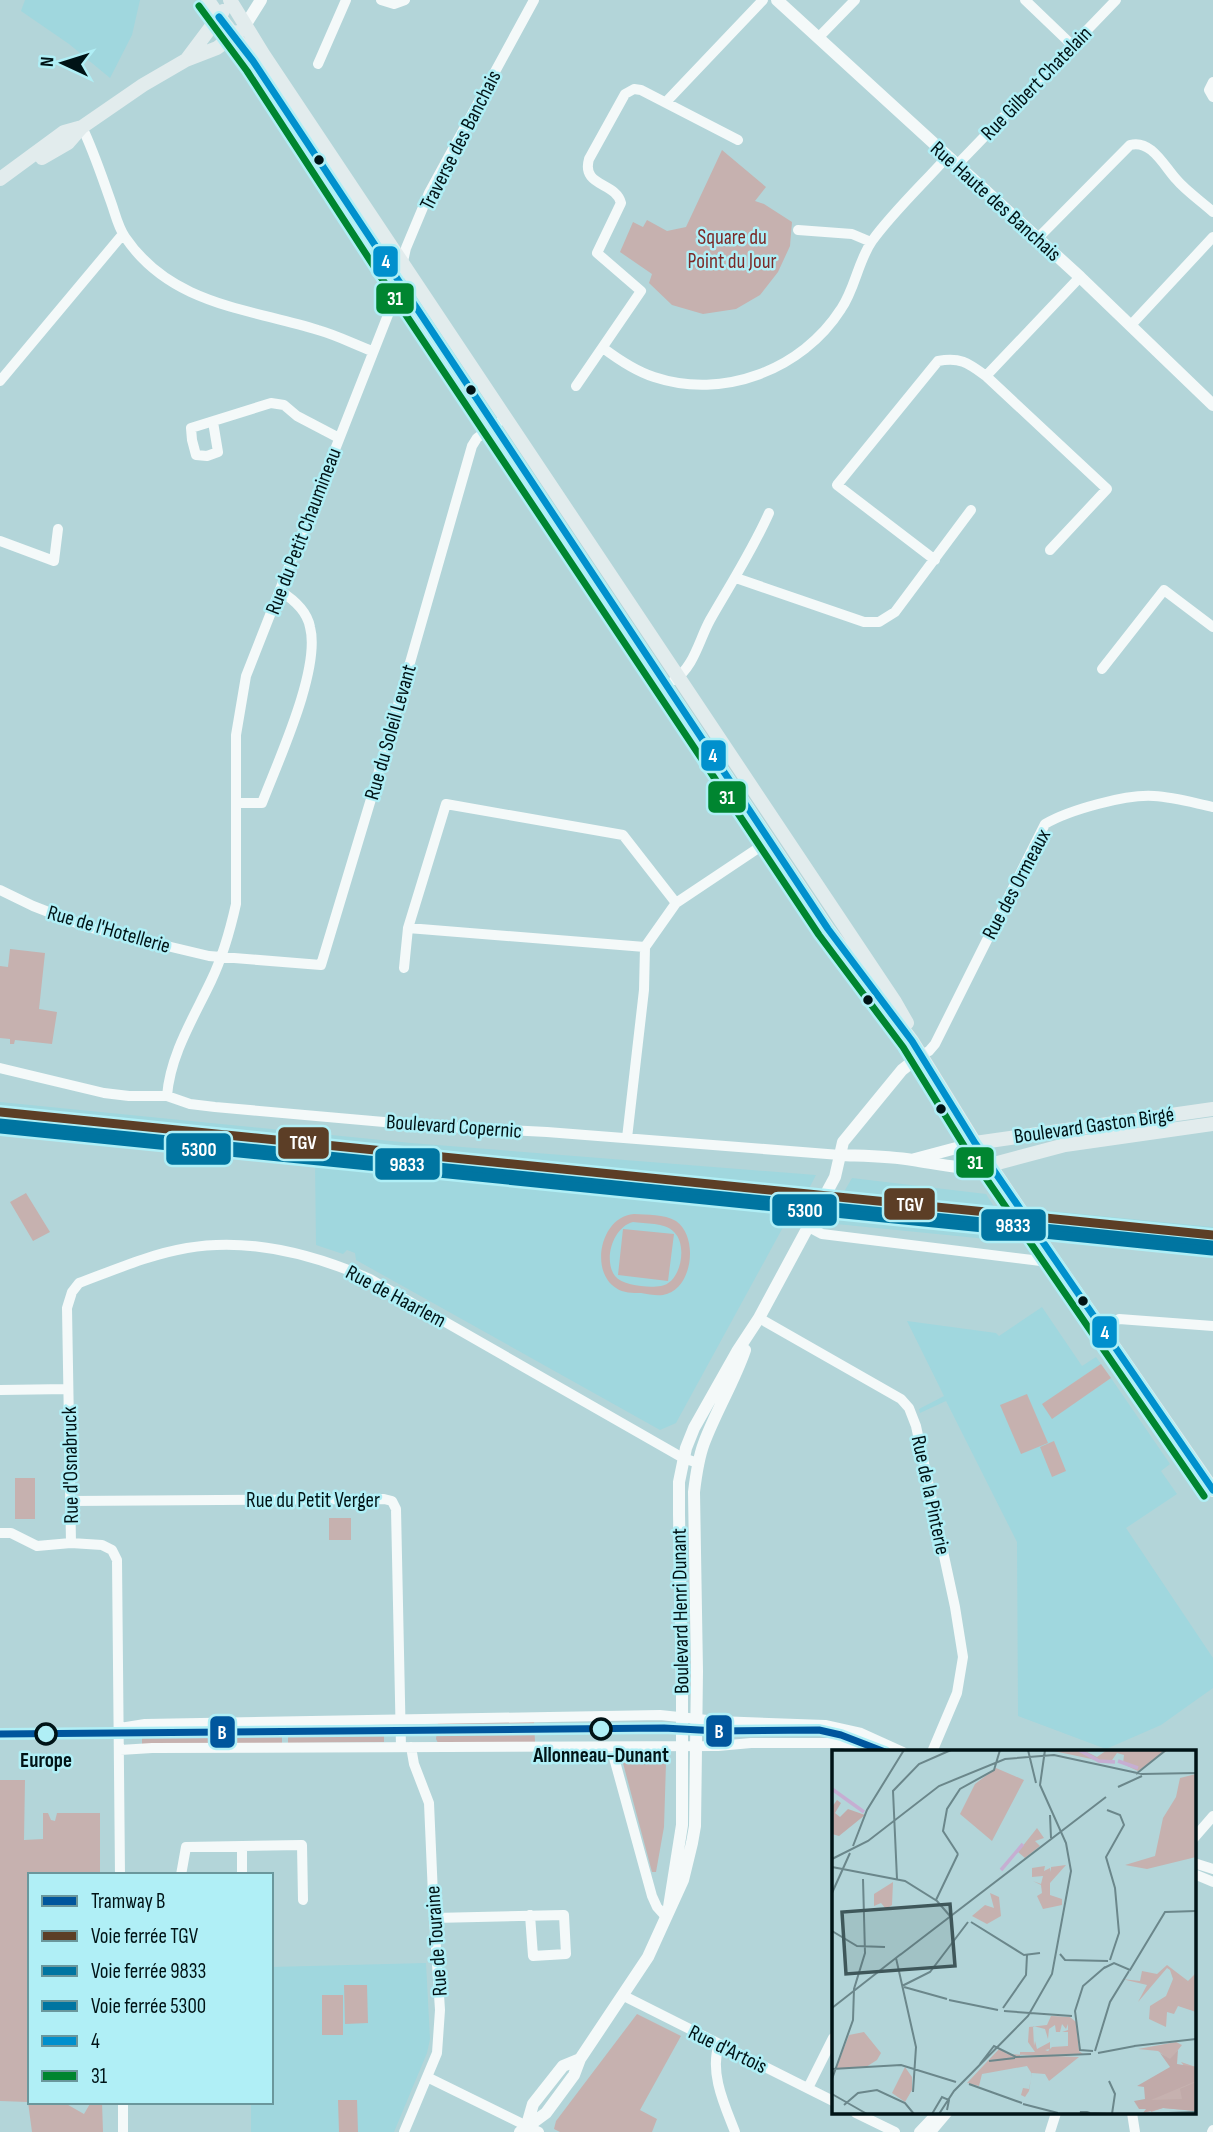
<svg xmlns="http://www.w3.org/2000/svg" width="1213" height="2132" font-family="'Sofia Sans Condensed',sans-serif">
<rect width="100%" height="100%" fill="#b3d5d9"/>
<!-- built -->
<path fill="#a0d7de" d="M25 0H140L132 35 110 78 69 44 21 11Z
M0 1102 411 1143 816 1175 798 1210 793 1209 676 1423 660 1430 356 1260 355 1253 347 1250 343 1254 316 1245 315 1161 0 1132Z
M852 1178 986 1194 1017 1242 826 1223Z
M1040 1210 1213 1227V1251L1056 1235Z
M1042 1307 1082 1366 1096 1357 1101 1364 1043 1404 1052 1418 1111 1378 1170 1464 1161 1471 1177 1494 1126 1528 1213 1658V1688L1161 1725 1106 1749 1018 1716 1017 1542 946 1401 920 1413 919 1409 944 1396 907 1321 996 1333 999 1336Z
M426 1963 430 2039 427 2053 394 2132H251V2102H271V1967Z"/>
<!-- green -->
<path fill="#c6b1af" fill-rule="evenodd" d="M722 150 766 187 755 201 764 204 792 222 790 246 778 272 760 295 736 309 703 314 672 305 649 283 652 274 620 252 633 222 643 227 647 220 667 231 686 227Z
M10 949 45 953 39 1009 57 1012 52 1044 15 1040 14 1044H10V1039L0 1038V966L8 967Z
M26 1193 50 1232 33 1241 10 1202Z
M634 1214C647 1215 664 1214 676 1221 699 1237 693 1290 663 1295 656 1296 648 1294 641 1293 633 1293 623 1293 616 1288 589 1271 601 1216 634 1214ZM633 1222C645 1224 665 1222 674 1232 688 1245 681 1283 661 1286 649 1288 623 1286 615 1276 603 1260 613 1227 633 1222Z
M623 1229 674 1234 668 1281 618 1275Z
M1101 1364 1111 1378 1052 1419 1042 1404Z
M1027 1394 1048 1443 1021 1454 1000 1405Z
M1054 1441 1066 1471 1052 1477 1040 1447Z
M15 1478H35V1519H15Z
M329 1518H351V1540H329Z
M534 1721 535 1742 438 1743 436 1739 438 1722Z
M382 1725 384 1728V1742L288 1743V1726Z
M282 1726V1743L142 1744V1727Z
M626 1760H662L666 1763 664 1827 656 1872H652L623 1763Z
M0 1780H25L24 1840 43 1839V1813H48L51 1820 55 1821 57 1813H100V1875H30V2102H63L84 2114 91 2102H102L103 2132H32L28 2102 0 2101Z
M344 1985H367L368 2023 345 2024Z
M322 1995H343V2035H322Z
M637 2014 681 2036 640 2110 657 2119 652 2132H560L554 2129 556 2121Z
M338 2100H357L358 2132H339Z"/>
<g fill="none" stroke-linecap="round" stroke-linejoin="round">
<!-- minor -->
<path stroke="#f4f9f9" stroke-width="10" d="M381 0 394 4 405 0
M1025 0 1072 45
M818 38 855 0
M318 64 346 0
M1213 82 1209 90 1213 97
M666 102 763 0
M82 127C94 152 102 177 111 202 115 213 118 227 125 237 171 305 247 308 318 330 336 335 354 344 372 351
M956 166 1116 0
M798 230 852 234 871 242
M1037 239 1130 145C1151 139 1164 166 1176 179 1186 191 1201 201 1213 212
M1131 325 1213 237
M603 348C619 360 635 371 654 377 723 400 802 370 841 309 855 289 858 261 872 241 892 213 923 184 947 157
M986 376 1080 277
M0 381 123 234
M576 386 641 291 597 253 621 203C616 182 581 187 589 159L625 94 634 89 641 90 738 140
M213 422 218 452 207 456 196 455 192 440 191 428 271 403 284 405 297 416 339 438
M0 541 54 561 58 529
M935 560 837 485 938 361C961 357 968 363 986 376L1107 489 1050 550
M736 578 864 622H879L895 612 971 510
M1102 669 1164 590 1213 627
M674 680C694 667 699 640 710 620 730 585 752 551 769 513
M236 803H262C278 761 321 669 310 627 307 611 293 599 280 591
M0 890 33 906 87 927 209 956 321 965 371 799 472 446 477 438 498 423
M408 928 645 947
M404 968 408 928 446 804 623 835 676 903
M921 1055 929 1051 935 1044 1045 824C1069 810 1126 794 1154 796 1174 797 1194 803 1213 807
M0 1068 104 1093 129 1096H167L190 1104 215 1107 429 1126 547 1132 840 1155
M167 1096C170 1055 194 1017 211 981 223 956 230 931 236 904V735L246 676 395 297 406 248 429 193 534 0
M627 1138 644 990 645 947 676 903 769 841
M807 1226 822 1234 1057 1263
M759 1318 901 1399 909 1408 916 1426 955 1607 963 1657 957 1693 932 1752
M1103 1328 1119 1319 1213 1326
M0 1390 68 1389
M70 1501 384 1499 392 1501 396 1509 401 1747
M0 1533H11L37 1546 71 1543 102 1545 112 1550 117 1560 120 1875
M71 1543 67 1308 72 1292 79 1283C114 1270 151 1254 187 1248 250 1237 313 1254 370 1279L683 1458 698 1463
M120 1728 145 1724 660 1715 717 1721 825 1725 861 1733 903 1752
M611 1747 652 1896 657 1907 666 1917
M120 1750 152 1748 718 1746 751 1743H843L869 1752
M1194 1838 1213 1816
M1194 1863 1213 1869
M1194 1874 1213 1882
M181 1875 186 1847 302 1845 303 1900
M242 1875V1847
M434 1918 564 1915 566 1954 533 1956 530 1915
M624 1996 833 2101
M719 2044C709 2073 725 2106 735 2132
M427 2077 539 2132
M808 2088 833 2038
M123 2102V2132
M856 2113 895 2132
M1132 2113 1135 2132
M404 2132 437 2053 440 2010 434 1918 429 1803 414 1764 411 1747
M919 2132 937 2113
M931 2132 947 2113
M1050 2132 1056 2113
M1212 2132 1213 2130"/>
<!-- tertiary -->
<path stroke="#f4f9f9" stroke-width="12" d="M777 0 1080 277 1213 405
M246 24 261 0
M840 1155C864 1156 889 1156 913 1160 940 1164 962 1171 990 1165
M915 1159 975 1143
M669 1907 682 1825V1692L679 1514V1482L686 1448 694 1428 738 1350 759 1318 835 1177 843 1142 902 1070 921 1055
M527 2125 533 2104 563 2066 580 2059
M520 2132 546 2113 574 2075 580 2059 648 1957 683 1880 692 1843 695 1826 697 1671 694 1492C696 1475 698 1459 704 1443 716 1411 734 1382 745 1350"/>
<!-- secondary -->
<path stroke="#e2eced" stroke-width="14" d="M208 0C222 23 241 42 256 65 304 137 351 211 399 285L828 929 912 1041 975 1143 1043 1244 1213 1490
M230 0 263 54 895 1002 907 1023
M187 59 223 11
M42 158 68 143 81 128
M0 179 64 132 82 127 143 85 186 60 217 48 238 32
M975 1143 1213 1109
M990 1165 1065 1145 1213 1124"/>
<defs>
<path id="bus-1" d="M219 17 253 61 828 929 912 1041 975 1143 1213 1490"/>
<path id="bus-2" d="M199 6 247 71 390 291 819 935 903 1047 966 1149 1204 1496"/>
</defs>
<!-- bus-1 casing -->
<use href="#bus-1" stroke="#b0eff6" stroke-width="12"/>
<!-- bus-2 casing -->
<use href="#bus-2" stroke="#b0eff6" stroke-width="12"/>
<!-- bus-1 -->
<use href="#bus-1" stroke="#0090cd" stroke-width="7"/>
<!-- bus-2 -->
<use href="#bus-2" stroke="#008530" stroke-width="7"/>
<defs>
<path id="rail-1" d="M0 1112 1213 1235"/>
<path id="rail-2" d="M0 1123 1212 1245"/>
<path id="rail-3" d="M0 1129 1212 1251"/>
</defs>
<!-- rail-1 casing -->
<use href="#rail-1" stroke="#b0eff6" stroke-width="14"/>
<!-- rail-2 casing -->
<use href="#rail-2" stroke="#b0eff6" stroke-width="14"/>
<!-- rail-3 casing -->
<use href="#rail-3" stroke="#b0eff6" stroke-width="14"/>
<!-- rail-1 -->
<use href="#rail-1" stroke="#5c3e26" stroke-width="9"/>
<!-- rail-2 -->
<use href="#rail-2" stroke="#0075a1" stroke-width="9"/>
<!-- rail-3 -->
<use href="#rail-3" stroke="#0075a1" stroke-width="9"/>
<defs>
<path id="tram-1" d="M0 1734 664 1728 717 1731 819 1730 841 1735 885 1752"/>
</defs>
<!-- tram-1 casing -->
<use href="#tram-1" stroke="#b0eff6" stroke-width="12"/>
<!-- tram-1 -->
<use href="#tram-1" stroke="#00569d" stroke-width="7"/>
</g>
<!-- markers -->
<g fill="#001316" stroke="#b0eff6" stroke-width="2.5">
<circle cx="319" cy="160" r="6"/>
<circle cx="471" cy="390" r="6"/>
<circle cx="868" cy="1000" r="6"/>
<circle cx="941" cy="1109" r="6"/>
<circle cx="1083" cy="1301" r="6"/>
</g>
<g fill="#b0eff6" stroke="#001316" stroke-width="3.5">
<circle cx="601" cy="1729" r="10"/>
<circle cx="46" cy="1734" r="10"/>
</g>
<g text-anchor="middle" stroke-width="5" stroke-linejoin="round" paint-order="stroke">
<!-- street labels -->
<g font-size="21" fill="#001316" stroke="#b0eff6">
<text transform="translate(1036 83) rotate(-46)" y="7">Rue Gilbert Chatelain</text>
<text transform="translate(460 140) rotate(-63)" y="7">Traverse des Banchais</text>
<text transform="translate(996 201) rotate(42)" y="7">Rue Haute des Banchais</text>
<text transform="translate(303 531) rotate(-69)" y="7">Rue du Petit Chaumineau</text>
<text transform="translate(390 732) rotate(-74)" y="7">Rue du Soleil Levant</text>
<text transform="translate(1016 884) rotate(-62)" y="7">Rue des Ormeaux</text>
<text transform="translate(109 929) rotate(16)" y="7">Rue de l'Hotellerie</text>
<text transform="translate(1094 1125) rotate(-8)" y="7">Boulevard Gaston Birgé</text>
<text transform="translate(454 1126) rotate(4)" y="7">Boulevard Copernic</text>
<text transform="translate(396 1296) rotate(28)" y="7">Rue de Haarlem</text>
<text transform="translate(70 1465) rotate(-91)" y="7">Rue d'Osnabruck</text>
<text transform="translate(931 1495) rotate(78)" y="7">Rue de la Pinterie</text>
<text x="313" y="1507">Rue du Petit Verger</text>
<text transform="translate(680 1611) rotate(-91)" y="7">Boulevard Henri Dunant</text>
<text transform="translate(436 1941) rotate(-94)" y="7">Rue de Touraine</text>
<text transform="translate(728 2049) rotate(26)" y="7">Rue d'Artois</text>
</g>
<!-- park labels -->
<g font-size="21" fill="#7c2927" stroke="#b0eff6">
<text x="732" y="244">Square du<tspan x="732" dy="24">Point du Jour</tspan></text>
</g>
<!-- stop labels -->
<g font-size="21" font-weight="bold" fill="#001316" stroke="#b0eff6">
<text x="601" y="1762">Allonneau-Dunant</text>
<text x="46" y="1767">Europe</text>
</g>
</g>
<!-- overview -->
<g transform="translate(832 1750)">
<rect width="364" height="364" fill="#b3d5d9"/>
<path d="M217 0H251L265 7 275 0H336L306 21 291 14 292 5 285 3 278 13ZM164 18 192 30 160 91 128 64 143 34ZM364 24V107L315 119 293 115 323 106 331 68 344 47 348 28ZM205 78 212 88 203 91 208 96 193 108 186 102ZM234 115 218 133V145L230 149V155L211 159 205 146 210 143 209 135 201 131 209 134 211 126 200 127V118L213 116 212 121 218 118 219 122V117ZM61 132 60 155 54 159 49 153 42 156V144ZM158 143 167 147 169 166 155 174 140 166 153 155 162 158ZM335 215 356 231 364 223V262L346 256 342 264 335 262 334 277 317 269 318 256 334 246 341 229 338 220 335 218 306 252 315 235 290 229 308 231 310 221 325 224ZM219 266 238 267 244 272 247 301 251 304 188 306V302H203L196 292 197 277 215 275ZM230 274 234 279 236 274V280L230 282H236V296L220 297 216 301 213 300 218 299V292L205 299 203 291 202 296 201 276 213 279 216 289 217 279 223 275 224 282H228ZM32 282 49 303 45 310 34 317 4 319 17 285ZM344 292 350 295 338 310 326 301 306 299ZM168 298 175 304 247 307 217 331 213 324 200 323 197 341 193 347 189 345 191 338 197 339 200 324 195 316 150 324 147 336 135 333ZM349 312 364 317V361L331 358 319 362V347L353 317ZM73 317 80 327V340L73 352 60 343Z" fill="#c6b1af" fill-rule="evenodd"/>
<path d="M5 50 9 53 3 63 8 67 16 59 33 65 7 86 0 84V57ZM346 300 345 314 364 317V331L319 350 350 349 348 339 364 332V361L331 358 311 363 314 359H307L302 351 313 349 312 337 305 336 338 317 328 303 338 309Z" fill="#c1aaa9"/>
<path fill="none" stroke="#c6aed2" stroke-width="3.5" d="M247 0 267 11 283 12M286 11 306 18M0 39 32 62M169 120 191 94"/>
<path fill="none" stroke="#6b878b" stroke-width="2" d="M196 0 204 33M304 24 334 0M286 37 310 26M275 60 288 65 292 75 274 107 283 138 287 183 278 210M218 65 219 88M21 96 35 60 72 0M126 104 111 81 115 59 128 39 162 20 168 0M0 109 36 91 107 36 173 9 222 5 310 24 364 23M0 117 73 131 105 151 118 166M65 129 61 41 87 14 119 0M0 143 18 103M104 150 126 104M139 172 192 205 208 203M0 181 25 196 53 197M228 204 233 210 276 211M68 205 274 47M64 208 84 297 81 342M272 218 282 213 298 220 333 162 364 161M70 236 98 222 136 172M72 237 115 249M117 250 166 260M0 258 69 204M171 258 194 225 195 205M172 261 240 266M302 296 364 289M261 301 248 300 243 261 251 236 273 217M263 301 278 252 297 221M266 303 303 296M157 311 183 308M148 314 162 296 184 307 259 304M0 319 69 315 124 332M0 329 21 270 22 239 33 203 31 129M277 331 283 344 280 364M137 334 190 353M0 344 35 364M191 354 226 363M12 355 26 343 45 340 73 353 82 364M258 363 255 362H248L251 363 275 364M100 364 110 347 117 350 115 360M107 364 122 341 196 266 220 224 239 121 234 93 208 35 213 0M308 364 364 362"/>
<path fill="#3f575a" fill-opacity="0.15" stroke="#3f575a" stroke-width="3.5" d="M118 154 123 216 14 224 10 162Z"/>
<rect width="364" height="364" fill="none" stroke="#001316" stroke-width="3.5"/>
</g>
<g stroke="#b0eff6" stroke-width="2.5">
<rect x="372" y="245" width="27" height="33" rx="7" fill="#0090cd"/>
<rect x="375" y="282" width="40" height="33" rx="7" fill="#008530"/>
<rect x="700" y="739" width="27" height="33" rx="7" fill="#0090cd"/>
<rect x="707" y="780" width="40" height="34" rx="7" fill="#008530"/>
<rect x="277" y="1126" width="53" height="34" rx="7" fill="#5c3e26"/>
<rect x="165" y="1132" width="67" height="34" rx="7" fill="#0075a1"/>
<rect x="955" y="1146" width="40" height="33" rx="7" fill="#008530"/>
<rect x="374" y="1147" width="67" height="34" rx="7" fill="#0075a1"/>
<rect x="883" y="1187" width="53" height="34" rx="7" fill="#5c3e26"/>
<rect x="771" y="1193" width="67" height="34" rx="7" fill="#0075a1"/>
<rect x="980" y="1208" width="67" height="34" rx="7" fill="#0075a1"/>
<rect x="1091" y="1315" width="27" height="34" rx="7" fill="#0090cd"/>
<rect x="705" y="1714" width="28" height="34" rx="7" fill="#00569d"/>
<rect x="209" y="1715" width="27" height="34" rx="7" fill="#00569d"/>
</g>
<g font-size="19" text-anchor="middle" font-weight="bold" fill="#fff">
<text x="386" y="268">4</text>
<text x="395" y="305">31</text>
<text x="713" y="762">4</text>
<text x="727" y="804">31</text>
<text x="303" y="1149">TGV</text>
<text x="199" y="1156">5300</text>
<text x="975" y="1169">31</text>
<text x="407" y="1171">9833</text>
<text x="910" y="1211">TGV</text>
<text x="805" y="1217">5300</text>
<text x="1013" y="1232">9833</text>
<text x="1105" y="1339">4</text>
<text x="719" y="1738">B</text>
<text x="222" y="1739">B</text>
</g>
<!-- legend -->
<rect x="28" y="1873" width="245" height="231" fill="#b0eff6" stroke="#6a979c" stroke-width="2"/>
<rect x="42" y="1896" width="35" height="10" fill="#00569d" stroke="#6a979c" stroke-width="2"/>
<text x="91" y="1908" font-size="21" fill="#001316">Tramway B</text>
<rect x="42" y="1931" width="35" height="10" fill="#5c3e26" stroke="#6a979c" stroke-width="2"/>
<text x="91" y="1943" font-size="21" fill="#001316">Voie ferrée TGV</text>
<rect x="42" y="1966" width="35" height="10" fill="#0075a1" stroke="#6a979c" stroke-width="2"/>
<text x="91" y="1978" font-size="21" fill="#001316">Voie ferrée 9833</text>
<rect x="42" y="2001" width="35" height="10" fill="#0075a1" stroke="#6a979c" stroke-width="2"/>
<text x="91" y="2013" font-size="21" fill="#001316">Voie ferrée 5300</text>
<rect x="42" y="2036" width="35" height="10" fill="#0090cd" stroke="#6a979c" stroke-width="2"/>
<text x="91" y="2048" font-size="21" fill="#001316">4</text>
<rect x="42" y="2071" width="35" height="10" fill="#008530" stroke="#6a979c" stroke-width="2"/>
<text x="91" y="2083" font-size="21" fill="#001316">31</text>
<!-- north arrow -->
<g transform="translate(63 63) rotate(274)" stroke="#b0eff6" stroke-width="5" paint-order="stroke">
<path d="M0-5L12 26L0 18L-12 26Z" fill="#001316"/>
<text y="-10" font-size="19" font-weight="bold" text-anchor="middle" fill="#001316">N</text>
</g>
</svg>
